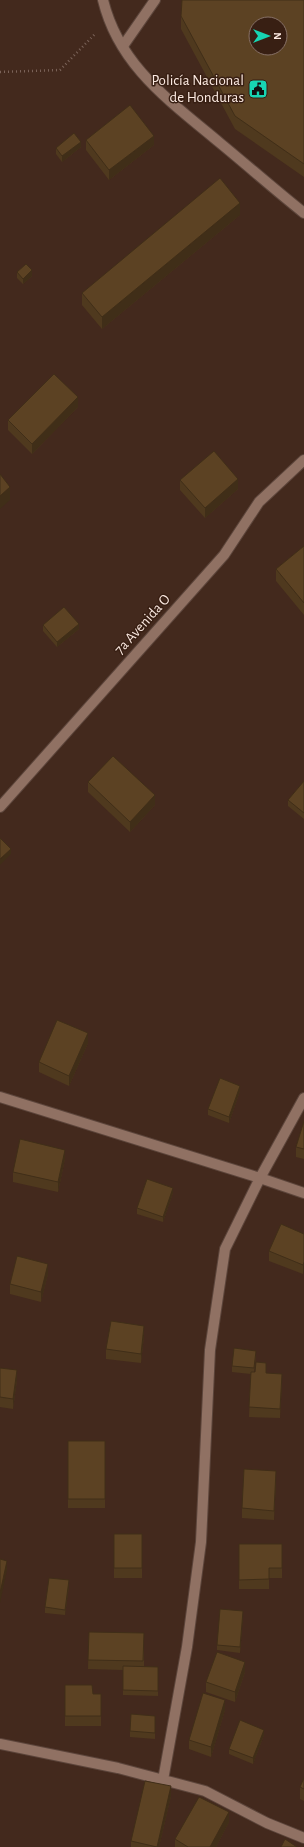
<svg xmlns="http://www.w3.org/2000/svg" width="304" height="1847" font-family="'Alegreya Sans',sans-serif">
<rect width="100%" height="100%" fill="#43291d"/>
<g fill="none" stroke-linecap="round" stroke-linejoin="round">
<defs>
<path id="minor" d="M123 46 155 0
M0 807 224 555 259 502 304 460
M0 1097 260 1178 304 1193
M0 1744 118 1768 205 1791 267 1823 304 1838
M163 1780 187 1647 201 1542 210 1350 225 1249 260 1178 304 1098"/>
<path id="tertiary" d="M103 0C119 66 170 101 220 143 248 166 275 190 304 213"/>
</defs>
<!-- minor casing -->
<use href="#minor" stroke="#5c453b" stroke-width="12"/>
<!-- tertiary casing -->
<use href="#tertiary" stroke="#5c453b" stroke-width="12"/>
<!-- path -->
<path stroke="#7b6359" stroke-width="2.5" stroke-dasharray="1 3" stroke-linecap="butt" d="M0 72 60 70 95 34"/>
<!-- minor -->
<use href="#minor" stroke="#907163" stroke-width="10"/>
<!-- tertiary -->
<use href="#tertiary" stroke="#907163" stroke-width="10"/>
</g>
<!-- wall -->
<path fill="#4f391e" d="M304 0V177L235 129 181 29V16Z
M86 140 154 145 109 180 86 150Z
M81 147 62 162 56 154V148Z
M240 215 102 329 82 305V293Z
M17 272 32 276 23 284 17 278Z
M78 407 32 454 8 430V420Z
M180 480 238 489 205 518 180 490Z
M304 546V615L276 581V569Z
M43 625 79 629 57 647 43 631Z
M304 781V819L288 806V800Z
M88 782 155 805 130 832 88 792Z
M88 1043 69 1086 39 1072V1062Z
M240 1091 229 1123 208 1115V1109Z
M304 1121V1159L296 1157V1147Z
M65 1159 58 1192 13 1182V1172Z
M173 1193 163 1222 137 1214V1208Z
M304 1234 303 1274 269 1261V1251Z
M48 1274 41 1302 10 1294V1284Z
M144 1336 141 1363 106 1359V1349Z
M256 1356 254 1372 266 1373 282 1383 280 1418 249 1417 251 1374 232 1372V1366Z
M0 1368 17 1380 13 1409 0 1407Z
M68 1441H105V1508H68Z
M276 1481 274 1520 242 1518V1508Z
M114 1534H142V1578H114Z
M239 1544H282V1578H269V1589H239Z
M69 1586 65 1615 45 1613V1607Z
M243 1616 240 1653 217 1650V1645Z
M89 1632 144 1643V1667H158V1696L123 1695V1670L88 1669Z
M245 1672 235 1702 206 1692V1682Z
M65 1685 93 1694H101V1726H65Z
M225 1710 211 1757 189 1749V1740Z
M155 1722V1739L130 1737V1731Z
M264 1735 253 1764 229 1754V1749Z
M304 1778V1801L300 1799V1787Z
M171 1796 159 1847H131V1841Z
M229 1822 216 1847H175V1839Z"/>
<!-- shaded-wall -->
<path fill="#402e18" d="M154 136V145L109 180V170Z
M81 142V147L62 162V156Z
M240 203V215L102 329V317Z
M32 270V276L23 284V279Z
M78 397V407L32 454V444Z
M238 479V489L205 518V508Z
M10 487V500L0 509V496Z
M79 624V629L57 647V642Z
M155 795V805L130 832V822Z
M11 849V854L0 865V859Z
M88 1033V1043L69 1086V1076Z
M240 1086V1091L229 1123V1117Z
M65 1150V1159L58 1192V1182Z
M173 1188V1193L163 1222V1217Z
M304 1262V1271L303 1274V1265Z
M48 1264V1274L41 1302V1292Z
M144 1326V1336L141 1363V1354Z
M17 1370V1380L13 1409V1399Z
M282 1374V1383L280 1418V1409Z
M276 1471V1481L274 1520V1511Z
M7 1561V1570L0 1603V1593Z
M69 1580V1586L65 1615V1610Z
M243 1611V1616L240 1653V1647Z
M245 1662V1672L235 1702V1692Z
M225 1700V1710L211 1757V1747Z
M264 1730V1735L253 1764V1758Z
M171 1786V1796L159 1847H157Z
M229 1812V1822L216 1847H210Z"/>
<!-- building -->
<path fill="#5c4223" stroke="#402e18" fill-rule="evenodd" d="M182 0H304V164L235 116 181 16ZM256 24H280V48H256Z
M130 105 154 136 109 170 86 140Z
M74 133 81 142 62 156 56 148Z
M220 178 240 203 102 317 82 293Z
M26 264 32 270 23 279 17 272Z
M54 374 78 397 32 444 8 420Z
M214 451 238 479 205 508 180 480Z
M0 474 10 487 0 496Z
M304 546V603L276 569Z
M64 607 79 624 57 642 43 625Z
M113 756 155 795 130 822 88 782Z
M304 781V813L288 800Z
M0 838 11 849 0 859Z
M57 1020 88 1033 69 1076 39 1062Z
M220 1078 240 1086 229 1117 208 1109Z
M304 1121V1149L296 1147Z
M20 1139 65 1150 58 1182 13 1172Z
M147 1179 173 1188 163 1217 137 1208Z
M281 1224 304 1234V1262L303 1265 269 1251Z
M17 1256 48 1264 41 1292 10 1284Z
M111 1321 144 1326 141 1354 106 1349Z
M234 1348 256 1351 254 1368 232 1366Z
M256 1362 266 1363V1373L282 1374 280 1409 249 1407 251 1372H255Z
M0 1368 17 1370 13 1399 0 1397Z
M68 1441H105V1499H68Z
M244 1469 276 1471 274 1511 242 1508Z
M114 1534H142V1568H114Z
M239 1544H282V1568H269V1579L239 1580Z
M0 1559 7 1561 0 1593Z
M49 1578 69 1580 65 1610 45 1607Z
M220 1609 243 1611 240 1647 217 1645Z
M89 1632 144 1633 143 1661 88 1660Z
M217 1652 245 1662 235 1692 206 1682Z
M123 1666 158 1667V1691L123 1690Z
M65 1685H92L93 1694H101V1716H65Z
M203 1693 225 1700 211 1747 189 1740Z
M131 1714 155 1716V1733L130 1731Z
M240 1720 264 1730 253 1758 229 1749Z
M304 1778V1789L300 1787Z
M145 1781 171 1786 157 1847 131 1841Z
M199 1797 229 1812 210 1847H188L175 1839Z
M285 1839 297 1847H281Z"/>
<!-- icons -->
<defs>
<symbol id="civic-square" viewBox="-11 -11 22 22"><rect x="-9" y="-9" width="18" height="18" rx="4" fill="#17d5b3" stroke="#381f13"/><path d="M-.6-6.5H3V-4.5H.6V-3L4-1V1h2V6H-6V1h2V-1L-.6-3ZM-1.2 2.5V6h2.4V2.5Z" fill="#111"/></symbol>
</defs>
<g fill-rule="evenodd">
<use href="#civic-square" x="247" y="78" width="22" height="22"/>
</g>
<g text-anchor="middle" stroke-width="3" stroke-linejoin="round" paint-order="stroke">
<!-- poi labels -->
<g font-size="15" fill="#fceae2" stroke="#381f13" text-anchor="end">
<text x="244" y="85">Policía Nacional<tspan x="244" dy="17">de Honduras</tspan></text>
</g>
<!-- street labels -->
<g font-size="15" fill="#fceae2" stroke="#381f13">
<text transform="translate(142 624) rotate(-48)" y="5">7a Avenida O</text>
</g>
</g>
<!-- north arrow -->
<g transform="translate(268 36) rotate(90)"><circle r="19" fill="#381f13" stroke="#867066"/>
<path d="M0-3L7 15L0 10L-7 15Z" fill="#17d5b3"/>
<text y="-6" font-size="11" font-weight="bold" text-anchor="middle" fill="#fceae2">N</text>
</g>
</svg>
